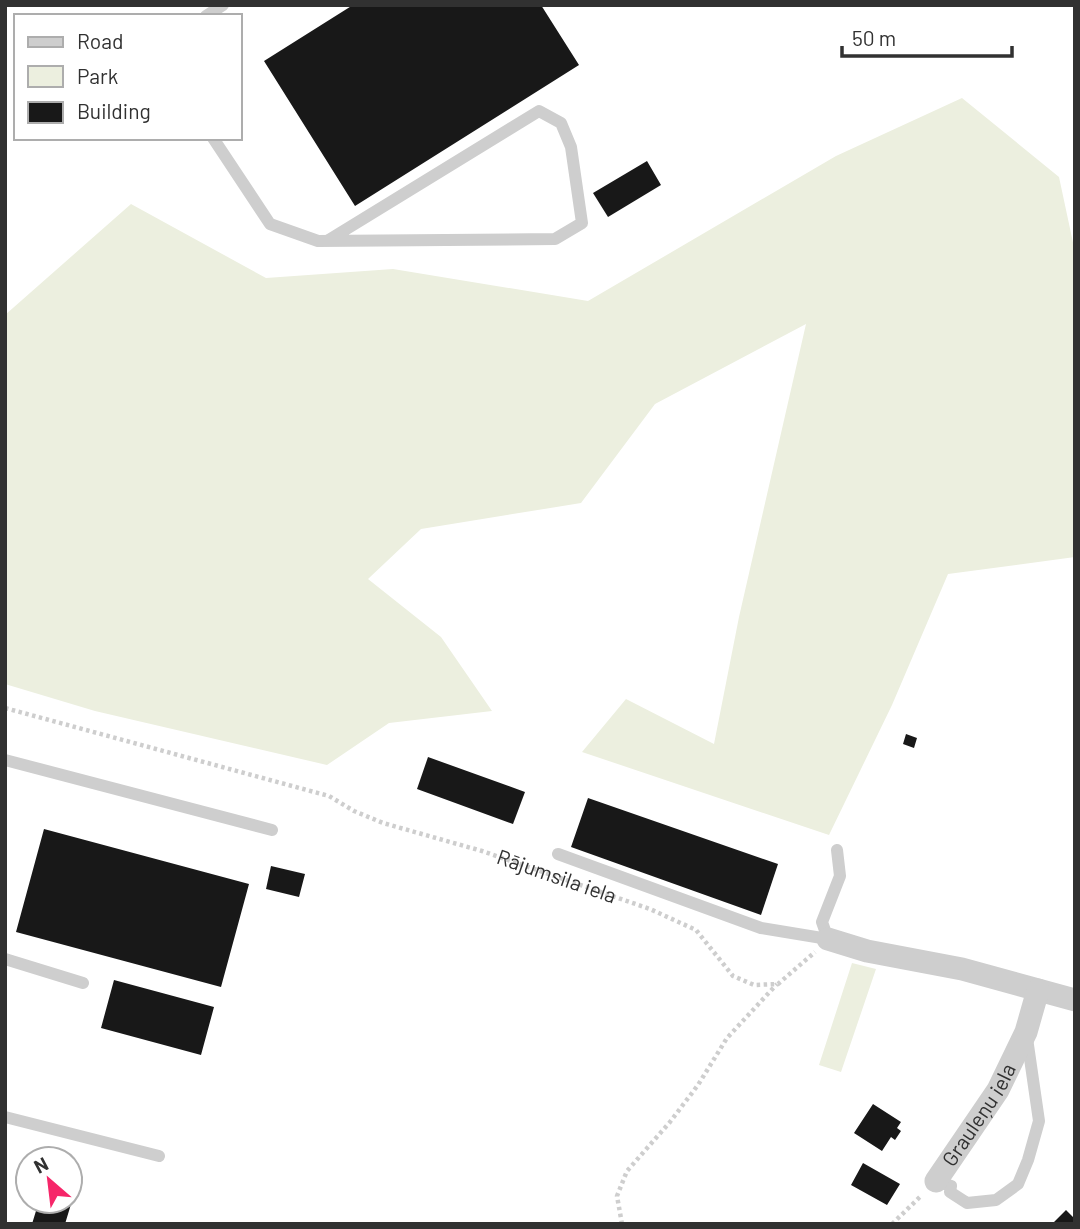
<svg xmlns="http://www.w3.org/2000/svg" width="1080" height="1229" font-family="Barlow,sans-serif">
<rect width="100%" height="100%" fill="#fff"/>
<!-- green -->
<path fill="#ecefdf" d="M962 98 1059 177 1075 252V557L948 574 892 705 829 835 582 752 626 699 714 744 739 617 806 324 655 404 581 503 421 529 368 579 441 637 492 711 389 723 327 765 95 711 5 684V315L131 204 266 278 393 269 588 301 836 156Z
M852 963 876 969 841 1072 819 1065Z"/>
<!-- building -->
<path fill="#181818" d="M353 5H541L579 65 355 206 264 61Z
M647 161 661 185 608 217 593 193Z
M906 734 917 738 914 748 903 744Z
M428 757 525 792 513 824 417 789Z
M588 798 778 864 761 915 571 847Z
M44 829 249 884 221 987 16 932Z
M271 866 305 874 299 897 266 889Z
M114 980 214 1007 201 1055 101 1028Z
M873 1104 901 1122 897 1128 901 1131 895 1140 891 1137 882 1151 854 1133Z
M863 1163 900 1184 887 1205 851 1185Z
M70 1178 78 1181 65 1224H32L39 1201H70Z
M1066 1210 1075 1219V1224H1052Z"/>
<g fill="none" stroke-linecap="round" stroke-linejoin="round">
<!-- path -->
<g stroke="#cecece" stroke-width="4.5" stroke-dasharray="3.5 3.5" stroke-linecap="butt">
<path id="s1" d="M5 708 329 796 354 811 383 823 482 851 650 909 696 930 733 976 754 985 778 984 815 952"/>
<path d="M622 1224 617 1196 627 1171 670 1122 698 1085 727 1038 777 984"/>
<path d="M892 1224 922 1195"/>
</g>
<!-- lane -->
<path stroke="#cecece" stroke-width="12" d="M206 16 223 5
M213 138 270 224 318 241 555 239 582 223 571 147 561 123 539 111 327 241
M5 760 272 830
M558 854 761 928 828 939
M828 939 822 922 840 876 837 850
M5 959 83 983
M5 1117 159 1156
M936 1181 951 1186 950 1192 967 1203 996 1200 1018 1184 1028 1160 1039 1121 1027 1038"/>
<!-- street -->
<g stroke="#cecece" stroke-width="23">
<path d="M828 939 867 951 962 969 1075 1000"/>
<path id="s2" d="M936 1181 998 1090 1026 1032 1038 990"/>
</g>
</g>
<g text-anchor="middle" stroke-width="7" stroke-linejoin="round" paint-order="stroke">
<!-- street labels -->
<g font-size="21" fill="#313131" stroke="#fff">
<text dy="7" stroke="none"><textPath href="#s1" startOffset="578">Rājumsila iela</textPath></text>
<text dy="7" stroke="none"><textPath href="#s2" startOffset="79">Grauleņu iela</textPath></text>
</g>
</g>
<!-- border -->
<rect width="1080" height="1229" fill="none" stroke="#313131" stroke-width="14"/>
<!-- legend -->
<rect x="14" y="14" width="228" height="126" fill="#ffffff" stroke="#adadad" stroke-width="2"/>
<rect x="28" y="37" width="35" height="10" fill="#cecece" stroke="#adadad" stroke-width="2"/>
<text x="77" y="49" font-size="21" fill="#313131">Road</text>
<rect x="28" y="66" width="35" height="21" fill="#ecefdf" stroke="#adadad" stroke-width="2"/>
<text x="77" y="84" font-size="21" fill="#313131">Park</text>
<rect x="28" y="102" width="35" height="21" fill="#181818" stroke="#adadad" stroke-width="2"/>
<text x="77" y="119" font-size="21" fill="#313131">Building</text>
<!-- north arrow -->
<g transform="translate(49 1180) rotate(332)"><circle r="33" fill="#ffffff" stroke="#adadad" stroke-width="2"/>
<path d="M0-5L12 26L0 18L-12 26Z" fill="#f62669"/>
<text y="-10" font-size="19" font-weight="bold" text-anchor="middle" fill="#313131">N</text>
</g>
<!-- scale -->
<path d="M842 46v10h170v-10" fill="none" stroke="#313131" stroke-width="3.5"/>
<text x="852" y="46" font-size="21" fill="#313131" stroke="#ffffff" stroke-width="5" paint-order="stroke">50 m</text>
</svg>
